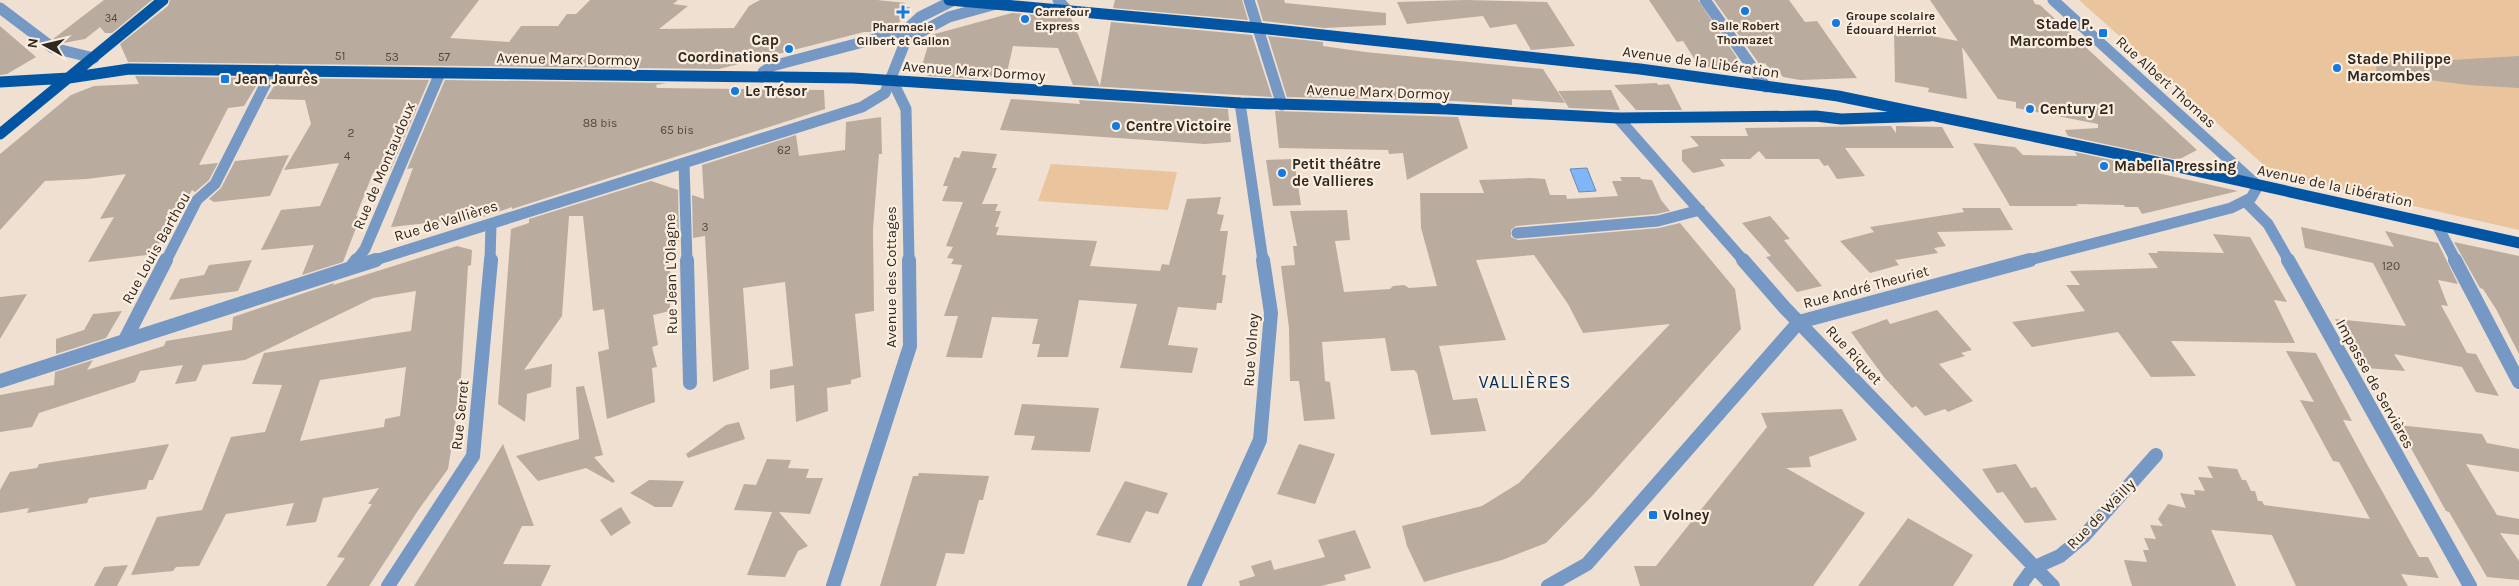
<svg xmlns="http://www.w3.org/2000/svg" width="2519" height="586" font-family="Karla,sans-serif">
<rect width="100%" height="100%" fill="#efe0d2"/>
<!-- green -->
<path fill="#eac49c" d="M2079 0H2519V230L2274 174Z
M1051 164 1177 172 1168 210 1038 201Z"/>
<!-- water -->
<path fill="#80b5f6" stroke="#678bb7" d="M1587 168 1596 191 1579 192 1570 169Z"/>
<!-- building -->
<path fill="#b9ab9d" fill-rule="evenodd" d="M104 0H152L112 33H105L100 27 85 39 63 43 53 39Z
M170 0H479L450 38 509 42 521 26H558L567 14H576L590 0H678L673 4 688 6 659 29 734 28 749 6 760 0H877L906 3 903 7H910L898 25 873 32H864L719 69 128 62 120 44 168 6Z
M1115 0H1242L1248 20 1113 8Z
M1257 0H1284L1285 3 1386 13V25L1324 28 1263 21Z
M1466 0 1547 2 1575 46 1531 50 1516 24 1490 28 1483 16 1407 24 1397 2Z
M1649 0H1698L1746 71 1699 66 1683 41 1677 42Z
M1714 0H1789L1805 22 1817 21 1857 78 1800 80 1783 77 1780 73 1772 74 1765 63 1760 65Z
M1930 0H2033L2035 4 2040 5 2197 150 2178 160 2068 136 2065 130 2098 128V124L2016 108V102L1998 99 1962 47 1967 99 1928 92 1929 88 1895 82 1894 29 1958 41Z
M1012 13 1071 18 1100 86 1111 22 1252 35 1272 97 1073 85 1058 48 1013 46 1006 77 979 76 978 79 928 76 921 69 931 35Z
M0 26 36 57 7 74 0 75Z
M1268 36 1323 42V46L1365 52 1543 69 1565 103 1512 99V105L1455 101 1287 97Z
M2519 56V88L2468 85 2376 73 2377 61H2435Z
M135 76 261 78 244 106 228 108 199 165 218 163 209 180 195 192 192 190 183 206H178L159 244 151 248 147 255 88 262 114 217 100 219 126 174 87 179 45 181 0 230V154L71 95 94 86 139 84Z
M279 78 429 80 390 171 373 173 356 216 361 215 343 262 302 275 314 245 261 250 281 210 320 206 339 163 284 170 311 124 305 100 266 99Z
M445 80 666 83 656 85 657 88 824 90 825 109 512 209V207L483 217 391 227 413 168 407 169Z
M1657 83 1658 85 1669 84 1682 110H1636L1614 85Z
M1611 90 1620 110 1569 108 1558 91Z
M1011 99 1080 104 1079 100 1228 109 1231 142 1205 144 1000 130Z
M1275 111 1458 117 1468 148 1407 180 1403 153 1389 154 1388 150 1279 148Z
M881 117 882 154H879L873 229 874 311 855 314 861 377 851 380V384L827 388 828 411 796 422 794 385 770 389V370L793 366 785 282 743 288 749 369 713 382 705 236 693 238 692 195 704 199 702 165 796 135 799 156 845 150 846 122Z
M1891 126 1896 133V126L1942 127 1954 148H1845L1865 176 1837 179 1828 165 1824 166 1819 159H1766L1759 151 1750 159H1720L1725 166 1693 173 1682 161V150L1699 146 1690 136H1748L1745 128Z
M1973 143 2015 147 2023 155 2077 156 2075 152 2158 170 2153 172 2238 191 2142 214 2138 207H2125L2124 205 2076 204 2078 206H2010Z
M962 151 997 154 992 168H997L982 204H998L995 211H1001L995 227H999L996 235 1097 241 1090 266 1160 271 1162 264 1169 265 1187 199 1221 197 1217 214 1224 215 1220 231H1228L1222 275H1226L1222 303H1217L1216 310 1178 307 1168 345 1198 348 1192 373 1120 368 1137 304 1079 300 1068 357H1037L1040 344H1032L1038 319 992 317 982 358 946 357 958 316H944L962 265 951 264 954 259 947 258 953 247 946 246 963 202 942 201 948 186H943L954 157 959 158Z
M289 155 270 196 214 202 209 199 221 188 235 161Z
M1294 159 1301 205 1273 206 1266 160Z
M1620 177H1640L1641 179 1652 180 1661 200 1670 211 1657 214 1516 226 1511 230V237L1518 240 1659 228 1680 223 1735 289 1741 329 1592 496 1546 543 1502 560 1424 582 1407 546 1402 526 1482 506 1519 483 1670 324 1583 333 1568 304 1534 255 1476 260 1506 340 1439 346 1453 400 1477 398 1486 431 1431 435 1417 373 1414 370 1391 371 1385 338 1322 342 1325 381 1330 382 1335 419 1304 421 1299 381H1290L1289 328 1281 266 1295 265 1293 246H1297L1290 211 1347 210 1350 240 1335 241 1344 292 1390 289 1393 286 1404 285 1409 288 1437 286 1421 228 1420 193H1484L1479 180 1530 178 1545 179 1550 195H1566L1567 199 1618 196 1612 181H1622Z
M651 181 678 190 679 241 670 242V311L653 315 658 345 652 347 657 367 652 368 655 402 607 419 598 352 609 349 604 309 593 311 583 216H569L562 316 524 370 552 364 551 387 527 394 525 422 498 404 511 229 529 223V219Z
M1962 208H2000L2013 230 1937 232 1946 246 1934 248 1938 253 1895 260 1899 265 1870 273 1840 241 1874 232 1870 227 1964 212Z
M1770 216 1790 239 1784 240 1822 286 1797 292 1766 257 1771 256 1742 223Z
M2301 227 2394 247 2385 231 2438 243 2458 284 2438 280 2448 306 2441 305 2467 353 2476 354 2499 396 2476 392 2462 367 2394 354 2405 371 2365 368 2335 319 2406 326 2373 263 2305 248Z
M2213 234 2250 237 2287 302 2274 300 2295 343 2171 341 2196 376 2151 377 2118 332 2032 347 2012 322 2085 311 2066 285H2080L2070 271 2158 268 2148 253H2158L2157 251 2224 253Z
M2454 242 2519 256V354L2496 309 2483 289 2480 288Z
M457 246 472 250 471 265 468 266 460 393 448 469 419 509 369 586H326L345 558 337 557 372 504H368L379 488 323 498 316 522 286 526 294 503 226 514 199 566 176 567 173 571 131 575 157 517 202 510 231 437 265 432 282 385 252 384 264 353 411 331 416 291 373 298 245 360 203 365 196 381 175 384 183 365 140 371 135 382 39 413 32 427 0 432V395L54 385 55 372 93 360 87 370 164 346 166 341 232 330 233 317 334 283 333 285ZM406 367 400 416 385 419 384 427 300 441 320 380Z
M252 260 238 291 169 300 180 279 204 275 209 265Z
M27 294 0 339V297Z
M1937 310 1972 350 1961 353 1965 356 1939 364 1973 401 1948 412 1945 409 1925 416 1916 406 1912 408 1884 377 1851 332 1887 319 1890 324Z
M122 311 106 338 56 354V339L84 330 93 314Z
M2286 351 2316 353 2352 421 2343 420 2368 466 2419 557H2428L2439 578 2401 574 2408 586H2296L2272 535 2211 530 2236 586H2132L2124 560 2147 562 2143 550H2149L2144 538 2156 539 2150 525 2163 526 2158 519 2168 504 2186 508 2180 493 2195 495 2194 490 2205 491 2198 477 2213 478 2207 466 2237 469 2242 480H2246L2251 491H2255L2258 501H2262L2264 505 2370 519 2339 462 2333 461 2300 400 2314 402Z
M584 386 603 455 594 457 615 481 613 483 586 468 538 481 516 456 579 439 576 387Z
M1022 404 1099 408 1090 452 1031 450 1035 436 1014 435Z
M1842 409 1857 440 1809 457 1811 467 1786 468 1865 513 1813 586H1640L1634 566H1656L1767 427 1761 413Z
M739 422 745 439 688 458 686 454 726 425Z
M2398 425 2482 434 2487 443 2519 449V472L2466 464 2497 515 2519 519V535L2500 533 2519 561V580L2487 577 2449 512 2446 511Z
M169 444 153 480H149L146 489 89 498 87 503 27 513 29 508 0 513V490L10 472 37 468 39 464Z
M503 444 534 526H522L503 564 551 565 541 586H414Z
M1299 444 1335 454 1315 504 1277 494Z
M767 459 791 460 788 468 809 469 806 478H823L810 514 779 512 808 546 798 551 785 577 747 575 772 512 734 510 744 484 756 485Z
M2016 464 2031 488 2036 487 2057 520 2025 523 2003 492 1997 493 1982 469Z
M919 473 989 476 983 500H979L964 554 946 553 936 586H880L913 476H918Z
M649 480 684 481 672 507H655L630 493Z
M1125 481 1168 493 1158 514 1146 511 1130 543 1096 535Z
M621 507 631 523 611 536 600 520Z
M1908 518 1973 555 1953 586H1858Z
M1355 530 1371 568 1344 575 1346 580 1321 586H1240L1239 581 1255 576 1251 566 1271 560 1274 570 1325 557 1318 540Z
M128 565 117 586H94L104 567Z"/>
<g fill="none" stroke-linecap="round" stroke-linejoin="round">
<!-- minor-far1 -->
<path stroke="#7598c4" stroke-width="11" d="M1058 0 1067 10
M1249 0 1282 105
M1705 0 1766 87
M0 8 53 48 94 58
M906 40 949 17 996 4
M762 77 763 72 772 66 905 31
M892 80 906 109 909 261
M1240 103 1263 261
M1618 118 1744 261
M684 163 687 261
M2246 202 2268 224 2289 261
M2437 225 2456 261
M1517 233 1658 221 1700 210
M166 261 197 200 215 184 268 79 277 70
M356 261 365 249 440 73
M372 261 862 107 885 93 906 40 905 31 920 17 952 1
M490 261 491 224
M2025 261 2231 208 2251 198 2258 186 2053 0"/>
<!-- minor -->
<path stroke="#7598c4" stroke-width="14" d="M687 260 690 383
M1743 260 1784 307 2053 586
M2288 260 2470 586
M2455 260 2519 382
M351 268 357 260
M125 340 166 260
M0 381 376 260
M388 586 473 456 491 260
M833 586 910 346 909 260
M1194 586 1260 440 1271 313 1263 260
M1548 586 1587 564 1799 322 2030 260
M2020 586 2033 568 2060 556 2084 536 2156 455"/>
<!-- major -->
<path stroke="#0255a3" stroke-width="11" d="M949 0 1258 28 1640 69 1838 96 2138 158 2519 243
M0 82 69 78 129 69 853 78 1240 103 1447 109 1618 118 1816 116 1841 119 1930 116
M0 134 163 0"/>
</g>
<!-- markers -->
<g fill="#117be3" stroke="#fceedf" stroke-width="2">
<circle cx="1745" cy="11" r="5"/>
<path d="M900.5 4.5h5v5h5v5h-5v5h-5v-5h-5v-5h5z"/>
<circle cx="1025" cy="19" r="5"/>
<circle cx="1836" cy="23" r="5"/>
<rect x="2098" y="28" width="10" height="10" rx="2.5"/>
<circle cx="789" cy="49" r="5"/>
<circle cx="2337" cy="68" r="5"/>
<rect x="220" y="74" width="10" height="10" rx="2.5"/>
<circle cx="735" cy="91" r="5"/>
<circle cx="2030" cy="109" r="5"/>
<circle cx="1116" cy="126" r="5"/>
<circle cx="2104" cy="166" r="5"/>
<circle cx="1282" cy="173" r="5"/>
<rect x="1648" y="510" width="10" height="10" rx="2.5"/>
</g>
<g text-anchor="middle" stroke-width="4.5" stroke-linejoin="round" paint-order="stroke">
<!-- far-number labels -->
<g font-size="11" fill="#514942">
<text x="111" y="22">34</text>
</g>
<!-- far-poi labels -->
<g font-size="12" font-weight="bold" fill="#2e2823" stroke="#fceedf" text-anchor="start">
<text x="1035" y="16">Carrefour<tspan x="1035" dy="14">Express</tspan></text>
<text x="1846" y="20">Groupe scolaire<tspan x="1846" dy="14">Édouard Herriot</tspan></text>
<text x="1745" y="30" text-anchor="middle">Salle Robert<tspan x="1745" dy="14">Thomazet</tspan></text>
<text x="903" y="31" text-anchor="middle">Pharmacie<tspan x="903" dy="14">Gilbert et Gallon</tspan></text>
</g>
<!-- number labels -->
<g font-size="12" fill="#514942">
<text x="340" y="60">51</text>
<text x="392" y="61">53</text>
<text x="444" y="61">57</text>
<text x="600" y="127">88 bis</text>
<text x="677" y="134">65 bis</text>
<text x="351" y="137">2</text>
<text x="784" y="154">62</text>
<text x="347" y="160">4</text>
<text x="705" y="231">3</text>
<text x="2391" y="270">120</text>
</g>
<!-- poi labels -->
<g font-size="15" font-weight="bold" fill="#2e2823" stroke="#fceedf" text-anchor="start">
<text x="2093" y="29" text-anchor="end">Stade P.<tspan x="2093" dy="17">Marcombes</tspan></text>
<text x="779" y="45" text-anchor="end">Cap<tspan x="779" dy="17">Coordinations</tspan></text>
<text x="2347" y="64">Stade Philippe<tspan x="2347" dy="17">Marcombes</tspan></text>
<text x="235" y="84">Jean Jaurès</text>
<text x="745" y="96">Le Trésor</text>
<text x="2040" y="114">Century 21</text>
<text x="1126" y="131">Centre Victoire</text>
<text x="1292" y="169">Petit théâtre<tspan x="1292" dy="17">de Vallieres</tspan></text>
<text x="2114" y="171">Mabella Pressing</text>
<text x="1663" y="520">Volney</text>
</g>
<!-- street labels -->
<g font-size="15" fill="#2e2823" stroke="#fceedf">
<text transform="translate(568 59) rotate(1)" y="5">Avenue Marx Dormoy</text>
<text transform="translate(1701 62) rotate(8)" y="5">Avenue de la Libération</text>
<text transform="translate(974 71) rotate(4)" y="5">Avenue Marx Dormoy</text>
<text transform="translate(2166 82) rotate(42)" y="5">Rue Albert Thomas</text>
<text transform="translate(1378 92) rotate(2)" y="5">Avenue Marx Dormoy</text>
<text transform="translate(384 166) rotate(-67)" y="5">Rue de Montaudoux</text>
<text transform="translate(2335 186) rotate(12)" y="5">Avenue de la Libération</text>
<text transform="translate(446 221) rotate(-17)" y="5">Rue de Vallières</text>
<text transform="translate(156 248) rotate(-61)" y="5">Rue Louis Barthou</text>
<text transform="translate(671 274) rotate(-91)" y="5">Rue Jean L'Olagne</text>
<text transform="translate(891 277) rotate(-90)" y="5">Avenue des Cottages</text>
<text transform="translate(1866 287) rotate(-15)" y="5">Rue André Theuriet</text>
<text transform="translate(1251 350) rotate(-86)" y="5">Rue Volney</text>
<text transform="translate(1854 355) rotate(47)" y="5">Rue Riquet</text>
<text transform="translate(2375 384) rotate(61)" y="5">Impasse de Servières</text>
<text transform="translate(460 415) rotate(-84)" y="5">Rue Serret</text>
<text transform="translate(2101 514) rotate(-46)" y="5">Rue de Wailly</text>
</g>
<!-- quarter labels -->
<g font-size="18" letter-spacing="1" fill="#003062" stroke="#fceedf">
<text x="1525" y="388">VALLIÈRES</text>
</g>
</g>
<!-- north arrow -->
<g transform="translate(45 45) rotate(278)" stroke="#fceedf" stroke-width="4" paint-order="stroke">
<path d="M0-4L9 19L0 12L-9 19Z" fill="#2e2823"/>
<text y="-8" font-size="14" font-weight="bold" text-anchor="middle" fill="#2e2823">N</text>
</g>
</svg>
